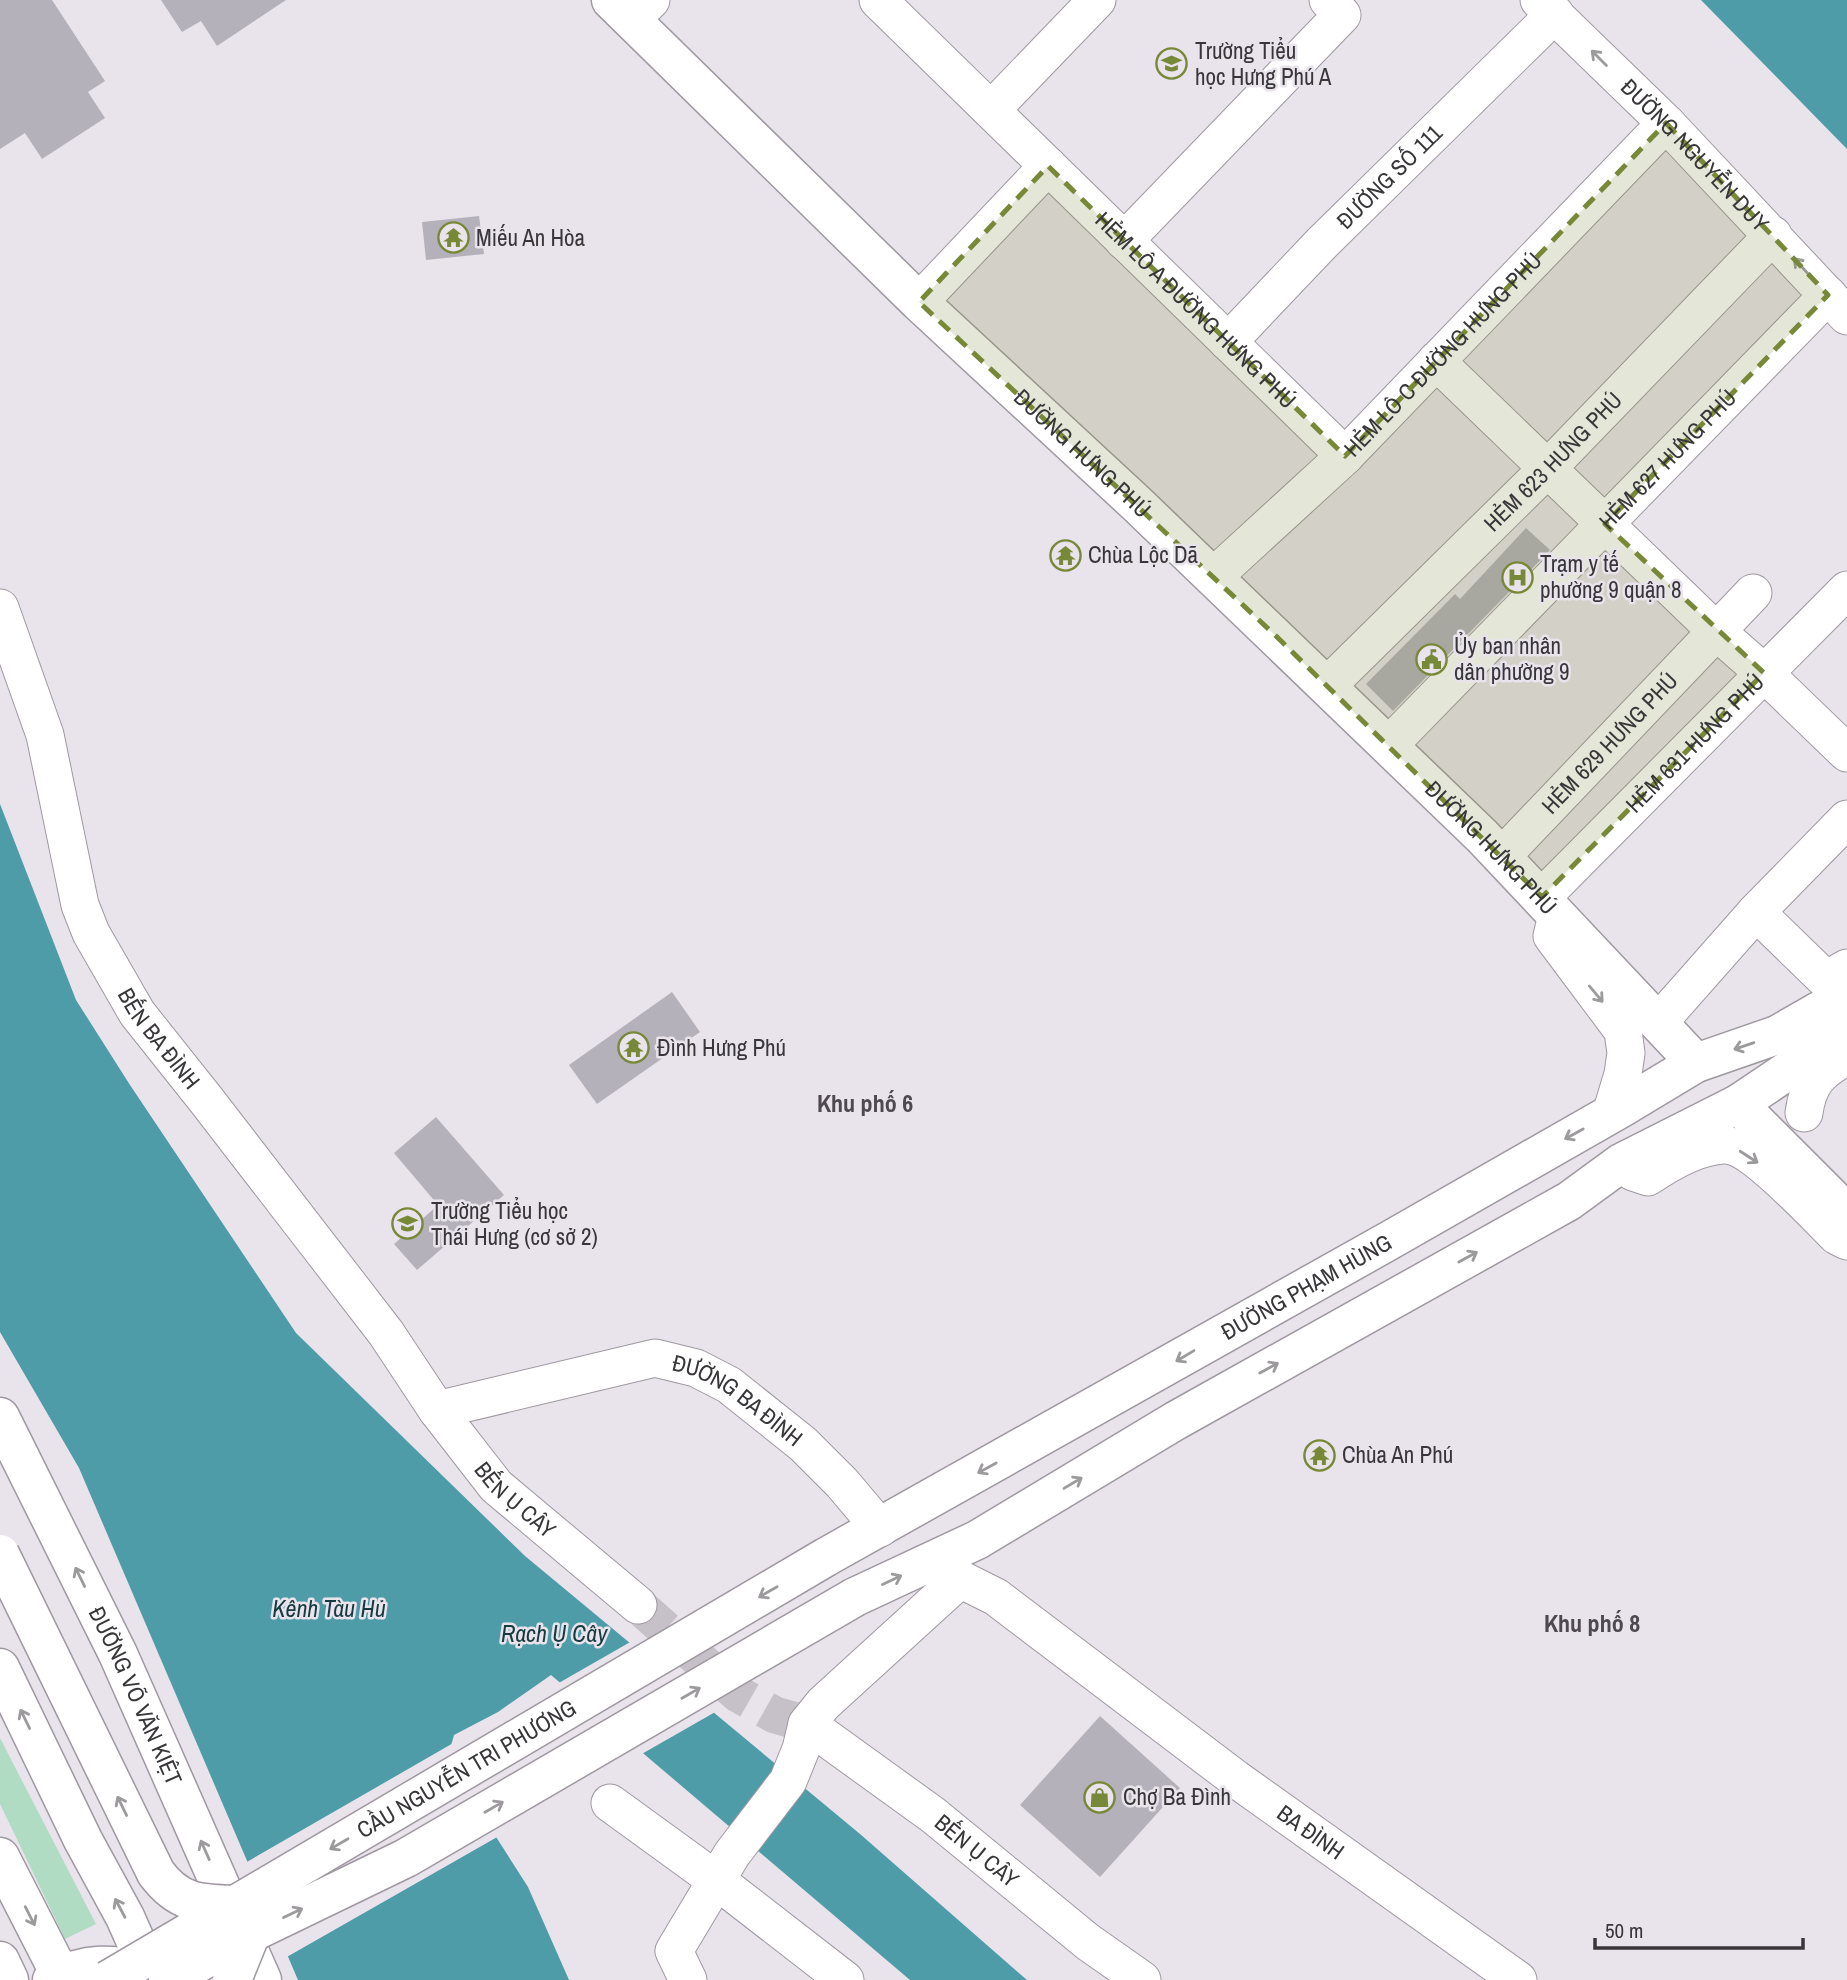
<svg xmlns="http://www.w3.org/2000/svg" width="1847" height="1980" font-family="'Archivo Narrow',sans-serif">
<rect width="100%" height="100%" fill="#e9e3ec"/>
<!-- green -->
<path fill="#b1dcc4" d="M0 1738 96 1924 65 1939 0 1804Z"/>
<!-- water -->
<path fill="#4d9ca7" d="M1701 0H1847V149Z
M0 804 76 1000 130 1085 296 1333 525 1556 860 1834 1027 1980H910L551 1675 498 1712 454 1735 447 1760 528 1887 569 1980H298L79 1468 0 1332Z"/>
<!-- pier -->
<path fill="#e9e3ec" d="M632 1641 717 1711 640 1755 557 1684Z
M455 1742 451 1760 499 1836 285 1958 245 1863Z"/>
<!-- building -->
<path fill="#b5b1bb" d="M0 0H52L105 81 88 92 105 118 42 159 25 133 0 149Z
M161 0H286L217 46 201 21 182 32Z
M479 216 484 254 426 260 422 222Z
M1526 528 1550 550 1393 711 1366 684 1455 594 1460 599Z
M672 992 700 1032 597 1104 569 1065Z
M436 1117 504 1195 417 1270 394 1244 438 1205 394 1153Z
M1100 1716 1180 1788 1100 1877 1020 1805Z"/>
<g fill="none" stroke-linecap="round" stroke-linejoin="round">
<!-- minor-tunnel -->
<path stroke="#c6c0c8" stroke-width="37" stroke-dasharray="37 18" stroke-linecap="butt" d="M638 1605 738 1694 775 1715 807 1724"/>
<defs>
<g id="minor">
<path id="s1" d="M878 0 1345 456"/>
<path id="s2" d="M1539 0 1666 123 1847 316"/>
<path d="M631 19 651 0"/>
<path d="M991 110 1097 0"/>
<path d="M1124 241 1342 15 1328 0"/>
<path d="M919 302 1048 166"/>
<path id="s3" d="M1228 342 1321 244 1555 14"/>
<path d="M1436 361 1716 631 1764 673 1847 753"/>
<path id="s4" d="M1213 577 1345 456 1666 123"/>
<path id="s5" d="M0 608 45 735 80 905 91 933 137 1013 207 1101 386 1333 437 1410 496 1486 638 1605"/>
<path id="s6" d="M1328 685 1547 469 1773 235"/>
<path id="s7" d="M1389 745 1828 295"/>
<path id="s8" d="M1502 856 1753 593"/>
<path id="s9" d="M1542 897 1847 590"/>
<path d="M1756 912 1826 980 1847 968"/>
<path d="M1557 916 1552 936 1623 1031 1626 1053 1623 1074 1611 1114"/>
<path d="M1658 1023 1756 912 1847 819"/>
<path d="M1804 1113C1808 1082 1820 1071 1847 1056"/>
<path d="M1621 1163 1633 1172 1648 1177C1670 1162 1697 1146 1724 1145 1752 1144 1816 1216 1837 1236L1847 1241"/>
<path id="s10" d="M437 1410 655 1358 696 1368 729 1385 803 1444 842 1483 880 1528"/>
<path id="s11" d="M928 1563 996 1597 1236 1779 1518 1980"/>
<path id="s12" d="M807 1724 933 1815 1088 1942 1142 1980"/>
<path d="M610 1803 716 1880 845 1980"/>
<path d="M688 1980 674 1951 732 1854 788 1781 801 1749 807 1724 823 1704 959 1580"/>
</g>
<g id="major">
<path id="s13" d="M611 0 919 302 1137 504 1482 836 1696 1063"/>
<path d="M1738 1104 1847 1213"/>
<path id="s14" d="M826 1557 1392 1239 1623 1107 1696 1063 1777 1035 1847 995"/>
<path d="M855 1597 977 1540 1175 1421 1569 1201 1621 1163 1738 1104 1847 1031"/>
<path d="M52 1980C87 1961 111 1964 149 1971"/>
</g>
<g id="highway">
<path id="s15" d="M0 1417 118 1654 262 1980"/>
<path d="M0 1668 83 1840 125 1917 153 1980"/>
<path d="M0 1857 63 1980"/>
<path d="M0 1961 9 1980"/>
</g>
</defs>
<!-- minor casing -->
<use href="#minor" stroke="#9f98a1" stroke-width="39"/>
<!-- major casing -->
<use href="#major" stroke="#9f98a1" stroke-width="41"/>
<!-- highway casing -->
<use href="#highway" stroke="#9f98a1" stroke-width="41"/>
<!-- minor -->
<use href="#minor" stroke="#fff" stroke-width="37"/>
<!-- major -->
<use href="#major" stroke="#fff" stroke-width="38"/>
<!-- highway -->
<use href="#highway" stroke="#fff" stroke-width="38"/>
<defs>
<g id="major-bridge">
<path d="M0 1554 156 1873C179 1904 200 1904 236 1905"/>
<path id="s16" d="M108 1980 826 1557"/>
<path d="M168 1980 251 1933 406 1858 855 1597"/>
<path d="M232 1980 251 1933"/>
</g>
</defs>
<!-- major-bridge casing -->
<use href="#major-bridge" stroke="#9f98a1" stroke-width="41" stroke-linecap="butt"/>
<!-- major-bridge -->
<use href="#major-bridge" stroke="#fff" stroke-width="38"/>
</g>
<!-- one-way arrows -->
<defs><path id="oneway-shaft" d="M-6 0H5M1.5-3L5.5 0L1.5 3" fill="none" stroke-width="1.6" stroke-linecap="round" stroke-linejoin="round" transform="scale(1.75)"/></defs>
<g stroke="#9c9a9c">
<use href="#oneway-shaft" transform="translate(1599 58) rotate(-135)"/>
<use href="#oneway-shaft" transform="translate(1801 266) rotate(-133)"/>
<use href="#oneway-shaft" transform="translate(1596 994) rotate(50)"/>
<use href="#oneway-shaft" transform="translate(1744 1046) rotate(161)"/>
<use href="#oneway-shaft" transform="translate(1574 1134) rotate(151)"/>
<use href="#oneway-shaft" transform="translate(1749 1157) rotate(33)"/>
<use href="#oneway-shaft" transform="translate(1468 1257) rotate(-29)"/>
<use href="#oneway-shaft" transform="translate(1185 1356) rotate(149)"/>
<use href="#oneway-shaft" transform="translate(1269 1368) rotate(-29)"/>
<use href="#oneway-shaft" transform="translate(987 1468) rotate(151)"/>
<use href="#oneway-shaft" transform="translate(1073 1483) rotate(-31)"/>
<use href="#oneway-shaft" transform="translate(80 1577) rotate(-116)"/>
<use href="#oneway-shaft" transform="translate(892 1580) rotate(-25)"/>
<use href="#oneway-shaft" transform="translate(768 1592) rotate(150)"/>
<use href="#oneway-shaft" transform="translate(691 1693) rotate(-30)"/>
<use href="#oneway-shaft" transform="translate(25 1719) rotate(-116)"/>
<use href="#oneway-shaft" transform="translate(122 1806) rotate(-116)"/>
<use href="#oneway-shaft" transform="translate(494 1807) rotate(-30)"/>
<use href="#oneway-shaft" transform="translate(339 1844) rotate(150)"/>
<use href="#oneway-shaft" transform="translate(205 1850) rotate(-114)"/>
<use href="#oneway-shaft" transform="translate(120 1908) rotate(-118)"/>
<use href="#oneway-shaft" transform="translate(293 1913) rotate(-26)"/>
<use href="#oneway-shaft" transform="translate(30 1916) rotate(63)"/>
</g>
<!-- marked area -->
<path fill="#778837" fill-opacity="0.2" stroke="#778837" stroke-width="5" stroke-dasharray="14 9" stroke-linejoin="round" d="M1666 123 1828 295 1605 524 1764 673 1542 897 1276 636 919 302 1048 166 1345 456Z"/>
<!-- icons -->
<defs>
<symbol id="school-ring" viewBox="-11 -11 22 22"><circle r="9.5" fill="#e9e3ec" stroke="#778837" stroke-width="1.5"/><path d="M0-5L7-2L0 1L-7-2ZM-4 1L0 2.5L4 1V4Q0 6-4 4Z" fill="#778837"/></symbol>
<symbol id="temple-ring" viewBox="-11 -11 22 22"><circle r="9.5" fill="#e9e3ec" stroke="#778837" stroke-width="1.5"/><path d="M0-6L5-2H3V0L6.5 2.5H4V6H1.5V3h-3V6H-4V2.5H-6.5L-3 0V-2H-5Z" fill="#778837"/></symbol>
<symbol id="hospital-ring" viewBox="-11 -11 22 22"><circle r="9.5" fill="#e9e3ec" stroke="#778837" stroke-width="1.5"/><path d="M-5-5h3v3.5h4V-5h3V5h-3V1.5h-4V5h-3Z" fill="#778837"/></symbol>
<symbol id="civic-ring" viewBox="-11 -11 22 22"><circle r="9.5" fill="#e9e3ec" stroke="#778837" stroke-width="1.5"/><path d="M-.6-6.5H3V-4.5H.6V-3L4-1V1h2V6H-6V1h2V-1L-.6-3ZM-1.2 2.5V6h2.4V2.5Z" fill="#778837"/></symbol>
<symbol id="shop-ring" viewBox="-11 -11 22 22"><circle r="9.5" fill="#e9e3ec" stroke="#778837" stroke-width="1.5"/><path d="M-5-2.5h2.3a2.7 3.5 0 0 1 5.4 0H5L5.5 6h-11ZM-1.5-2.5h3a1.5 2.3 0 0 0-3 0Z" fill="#778837"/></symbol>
</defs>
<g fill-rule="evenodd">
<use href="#school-ring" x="1154" y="46" width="35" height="35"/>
<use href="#temple-ring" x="436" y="220" width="35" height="35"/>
<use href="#temple-ring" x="1048" y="538" width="35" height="35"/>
<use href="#hospital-ring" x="1500" y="560" width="35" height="35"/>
<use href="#civic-ring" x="1414" y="642" width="35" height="35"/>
<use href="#temple-ring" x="616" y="1030" width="35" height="35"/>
<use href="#school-ring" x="390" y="1206" width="35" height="35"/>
<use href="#temple-ring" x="1302" y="1438" width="35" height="35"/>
<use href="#shop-ring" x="1082" y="1780" width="35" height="35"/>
</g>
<g text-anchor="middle" stroke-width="5" stroke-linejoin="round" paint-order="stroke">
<!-- poi labels -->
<g font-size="23" fill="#383639" stroke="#e9e3ec" text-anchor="start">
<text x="1195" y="59">Trường Tiểu<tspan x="1195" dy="26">học Hưng Phú A</tspan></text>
<text x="476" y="246">Miếu An Hòa</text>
<text x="1088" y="563">Chùa Lộc Dã</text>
<text x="1540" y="572">Trạm y tế<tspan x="1540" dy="26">phường 9 quận 8</tspan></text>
<text x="1454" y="654">Ủy ban nhân<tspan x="1454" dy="26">dân phường 9</tspan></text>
<text x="657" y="1056">Đình Hưng Phú</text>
<text x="431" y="1219">Trường Tiểu học<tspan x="431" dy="26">Thái Hưng (cơ sở 2)</tspan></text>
<text x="1342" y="1463">Chùa An Phú</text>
<text x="1123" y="1805">Chợ Ba Đình</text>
</g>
<!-- street labels -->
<g font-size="23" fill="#383639" stroke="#e9e3ec">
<text dy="8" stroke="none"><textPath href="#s2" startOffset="220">ĐƯỜNG NGUYỄN DUY</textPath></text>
<text dy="8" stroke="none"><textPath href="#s3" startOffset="231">ĐƯỜNG SỐ 111</textPath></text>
<text dy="8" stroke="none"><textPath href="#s1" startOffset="444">HẺM LÔ A ĐƯỜNG HƯNG PHÚ</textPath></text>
<text dy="8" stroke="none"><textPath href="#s4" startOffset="320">HẺM LÔ C ĐƯỜNG HƯNG PHÚ</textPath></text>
<text dy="8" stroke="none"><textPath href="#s13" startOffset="654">ĐƯỜNG HƯNG PHÚ</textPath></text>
<text dy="8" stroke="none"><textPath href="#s7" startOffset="399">HẺM 627 HƯNG PHÚ</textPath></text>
<text dy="8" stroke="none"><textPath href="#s6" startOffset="317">HẺM 623 HƯNG PHÚ</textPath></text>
<text dy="8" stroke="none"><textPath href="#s8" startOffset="156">HẺM 629 HƯNG PHÚ</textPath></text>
<text dy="8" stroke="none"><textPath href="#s9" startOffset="217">HẺM 631 HƯNG PHÚ</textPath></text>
<text dy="8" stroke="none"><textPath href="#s13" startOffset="1222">ĐƯỜNG HƯNG PHÚ</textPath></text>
<text dy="8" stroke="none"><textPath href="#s5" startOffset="464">BẾN BA ĐÌNH</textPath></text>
<text dy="8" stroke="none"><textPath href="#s14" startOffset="551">ĐƯỜNG PHẠM HÙNG</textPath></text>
<text dy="8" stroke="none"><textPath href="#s10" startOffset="318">ĐƯỜNG BA ĐÌNH</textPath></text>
<text dy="8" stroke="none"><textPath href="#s5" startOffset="1048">BẾN Ụ CÂY</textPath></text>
<text dy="8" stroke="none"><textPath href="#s15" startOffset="310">ĐƯỜNG VÕ VĂN KIỆT</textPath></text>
<text dy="8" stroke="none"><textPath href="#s16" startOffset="416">CẦU NGUYỄN TRI PHƯƠNG</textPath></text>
<text dy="8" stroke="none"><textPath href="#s11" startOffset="469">BA ĐÌNH</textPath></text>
<text dy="8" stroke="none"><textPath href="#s12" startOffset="212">BẾN Ụ CÂY</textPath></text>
</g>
<!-- neighbourhood labels -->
<g font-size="24" font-weight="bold" fill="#4e4850" stroke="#e9e3ec">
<text x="865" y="1112">Khu phố 6</text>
<text x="1592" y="1632">Khu phố 8</text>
</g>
<!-- water labels -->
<g font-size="24" font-style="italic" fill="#153b40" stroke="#e9e3ec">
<text x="329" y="1617">Kênh Tàu Hủ</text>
<text x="554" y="1642">Rạch Ụ Cây</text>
</g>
</g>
<!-- scale -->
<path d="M1595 1938v10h208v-10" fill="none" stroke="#383639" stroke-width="3.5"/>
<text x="1605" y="1938" font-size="21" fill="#383639" stroke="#e9e3ec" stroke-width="5" paint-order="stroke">50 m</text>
</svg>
